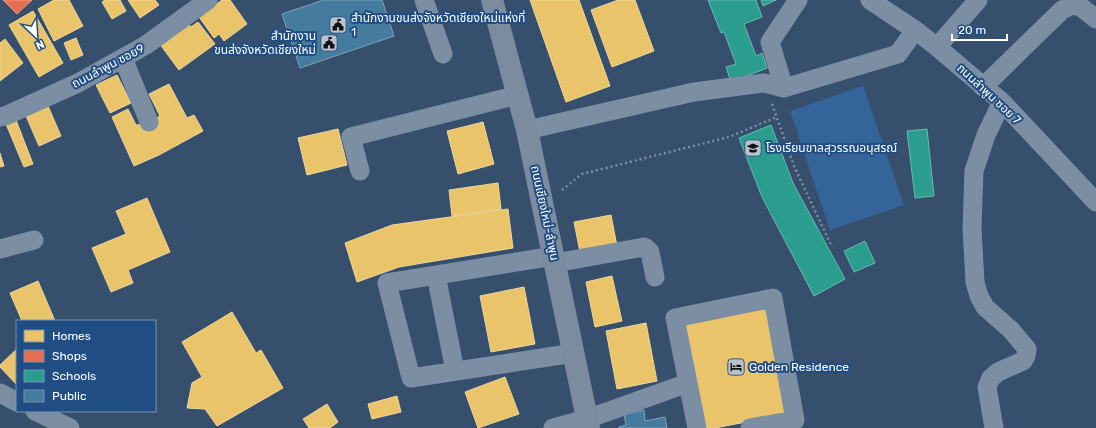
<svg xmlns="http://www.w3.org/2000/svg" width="1096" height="428" font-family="Rubik,'Noto Sans Thai',sans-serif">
<rect width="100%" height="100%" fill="#364f6d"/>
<!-- green -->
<path fill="#34649a" d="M863 86 904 205 830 230 790 111Z"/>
<!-- homes -->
<path fill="#e9c46a" stroke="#f0d697" d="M54 0H69L83 26 54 41 38 9Z
M105 0H120L126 11 112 19 102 2Z
M128 0H155L159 5 140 18Z
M222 0H230L247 24 224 41 219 34 214 38 199 17Z
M530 0H579L610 86 566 102Z
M618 0H635L654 51 612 67 591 10Z
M33 11 63 63 39 77 9 25Z
M187 22 191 27 198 22 215 44 179 70 159 43Z
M76 38 83 55 71 60 64 43Z
M5 39 23 63 0 81V43Z
M117 75 131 103 110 113 96 85Z
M169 84 187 118 194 115 203 131 159 155 134 166 112 117 128 109 136 125 146 124 160 116 149 94Z
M48 106 61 136 39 146 26 116Z
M16 120 33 164 24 167 6 124Z
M483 122 494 164 458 174 447 131Z
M338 129 347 165 307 175 298 138Z
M0 153 4 166 0 167Z
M498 183 501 209 452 216 449 190Z
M147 198 170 252 128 270 133 283 111 292 92 248 126 234 116 211Z
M508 209 513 248 399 267 357 282 345 243 392 225Z
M611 215 617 246 580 252 574 222Z
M612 276 622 321 595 327 586 282Z
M38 281 55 321H22L10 293Z
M524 287 535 344 491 352 480 296Z
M765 304 787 414 715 428H706L685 320Z
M232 312 256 353 261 350 283 388 217 426 205 409 187 408 192 383 202 377 182 342Z
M646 323 657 381 617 389 606 331Z
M17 349V385L0 367V365Z
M505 377 519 414 478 428 465 392Z
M397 396 401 412 372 419 368 404Z
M327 404 338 422 330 428H309L303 419Z"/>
<!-- shops -->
<path fill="#e76f51" stroke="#ee9a85" d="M3 0H32L17 14Z"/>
<!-- schools -->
<path fill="#2a9d8f" stroke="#6abab1" d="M708 0H756L762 17 744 24 756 56 762 53 767 68 731 82 726 67 736 64 724 32 721 33Z
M761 0H776L763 6Z
M771 125 793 183 845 279 814 296 762 197 739 138Z
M927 129 934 196 915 198 907 131Z
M865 241 875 263 854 272 844 251Z"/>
<!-- public -->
<path fill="#457b9d" stroke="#7da3ba" d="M324 0H382L394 36 300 68 282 14Z
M644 410 645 421 665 417 667 428H619V427L626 425 624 414Z"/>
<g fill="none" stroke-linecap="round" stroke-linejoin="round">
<!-- path -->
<path stroke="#7c8ea3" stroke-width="2.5" stroke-dasharray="2 3" stroke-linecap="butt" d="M772 104 794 166 832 247
M562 190 582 174 729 137 777 117"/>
<!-- minor -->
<path stroke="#7c8ea3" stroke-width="19" d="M424 0 443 54
M870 0 915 30 937 47 1002 102 1096 202
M937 47 978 0
M123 58 149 122
M983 87 1062 10 1072 5 1081 7 1096 19
M784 88 770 42 798 0
M0 117 5 116 78 83 146 45 208 0
M527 130 694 92 764 83 784 88 898 54 915 30
M360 171 351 137 518 95
M0 249 34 240
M554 256 387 283 411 378 574 353
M555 263 644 247 647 249 650 252 655 277
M436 275 455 371
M0 393 17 402
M35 411 70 428
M553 428 587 419 688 383
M697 428 675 318 773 298 795 420 750 428
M994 428 987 387 991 378 998 372 1023 361 1026 356 1027 349 1011 330 985 307 979 296 975 282 972 228 974 171 986 135 1002 102"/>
<!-- major -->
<path stroke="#7b8ba0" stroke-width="22" d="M492 0 527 130 589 428"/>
</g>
<!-- icons -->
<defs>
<symbol id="civic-square" viewBox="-11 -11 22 22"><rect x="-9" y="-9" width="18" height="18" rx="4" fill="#b9c1cc" stroke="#204d83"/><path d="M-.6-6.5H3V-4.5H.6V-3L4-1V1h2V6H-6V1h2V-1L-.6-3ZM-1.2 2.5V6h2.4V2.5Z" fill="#111"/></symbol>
<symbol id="school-square" viewBox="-11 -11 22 22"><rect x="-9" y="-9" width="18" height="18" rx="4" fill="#b9c1cc" stroke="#204d83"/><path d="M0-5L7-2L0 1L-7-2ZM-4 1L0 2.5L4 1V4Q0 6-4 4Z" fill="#111"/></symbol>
<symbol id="hotel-square" viewBox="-11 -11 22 22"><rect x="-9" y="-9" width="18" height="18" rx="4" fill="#b9c1cc" stroke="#204d83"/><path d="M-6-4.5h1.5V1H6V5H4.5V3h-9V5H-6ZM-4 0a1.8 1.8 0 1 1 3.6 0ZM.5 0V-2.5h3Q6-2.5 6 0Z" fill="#111"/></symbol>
</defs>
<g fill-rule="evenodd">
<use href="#civic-square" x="328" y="15" width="20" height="20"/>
<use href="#civic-square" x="319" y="33" width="20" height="20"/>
<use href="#school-square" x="743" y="138" width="20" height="20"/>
<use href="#hotel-square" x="726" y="357" width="20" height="20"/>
</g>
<g text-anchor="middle" stroke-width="4" stroke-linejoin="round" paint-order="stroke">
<!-- poi labels -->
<g font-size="12" fill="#fff" stroke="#204d83" text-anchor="start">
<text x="351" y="22">สำนักงานขนส่งจังหวัดเชียงใหม่แห่งที่<tspan x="351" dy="14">1</tspan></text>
<text x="316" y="40" text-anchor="end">สำนักงาน<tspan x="316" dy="14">ขนส่งจังหวัดเชียงใหม่</tspan></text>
<text x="766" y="152">โรงเรียนขาลสุวรรณอนุสรณ์</text>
<text x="749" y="371">Golden Residence</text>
</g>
<!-- street labels -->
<g font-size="12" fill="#fff" stroke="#204d83">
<text transform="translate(108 66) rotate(-28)" y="4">ถนนลำพูน ซอย9</text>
<text transform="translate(989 94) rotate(43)" y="4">ถนนลำพูน ซอย 7</text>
<text transform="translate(545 213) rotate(78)" y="4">ถนนเชียงใหม่-ลำพูน</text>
</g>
</g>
<!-- legend -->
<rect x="16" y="320" width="140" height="92" fill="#204d83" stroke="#7994b5"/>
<rect x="24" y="330" width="20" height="12" fill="#e9c46a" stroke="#7994b5"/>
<text x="52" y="340" font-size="12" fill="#ffffff">Homes</text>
<rect x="24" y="350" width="20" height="12" fill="#e76f51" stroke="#7994b5"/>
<text x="52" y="360" font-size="12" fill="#ffffff">Shops</text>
<rect x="24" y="370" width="20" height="12" fill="#2a9d8f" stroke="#7994b5"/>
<text x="52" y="380" font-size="12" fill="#ffffff">Schools</text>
<rect x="24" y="390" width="20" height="12" fill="#457b9d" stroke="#7994b5"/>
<text x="52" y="400" font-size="12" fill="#ffffff">Public</text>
<!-- north arrow -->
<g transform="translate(36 36) rotate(155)" stroke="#204d83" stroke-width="3" paint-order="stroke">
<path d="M0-3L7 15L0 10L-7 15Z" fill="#ffffff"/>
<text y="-6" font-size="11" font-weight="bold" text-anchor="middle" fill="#ffffff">N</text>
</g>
<!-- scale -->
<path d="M952 34v6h55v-6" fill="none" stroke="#ffffff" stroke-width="2"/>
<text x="958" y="34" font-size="12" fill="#ffffff" stroke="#204d83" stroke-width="3" paint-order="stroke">20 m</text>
</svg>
